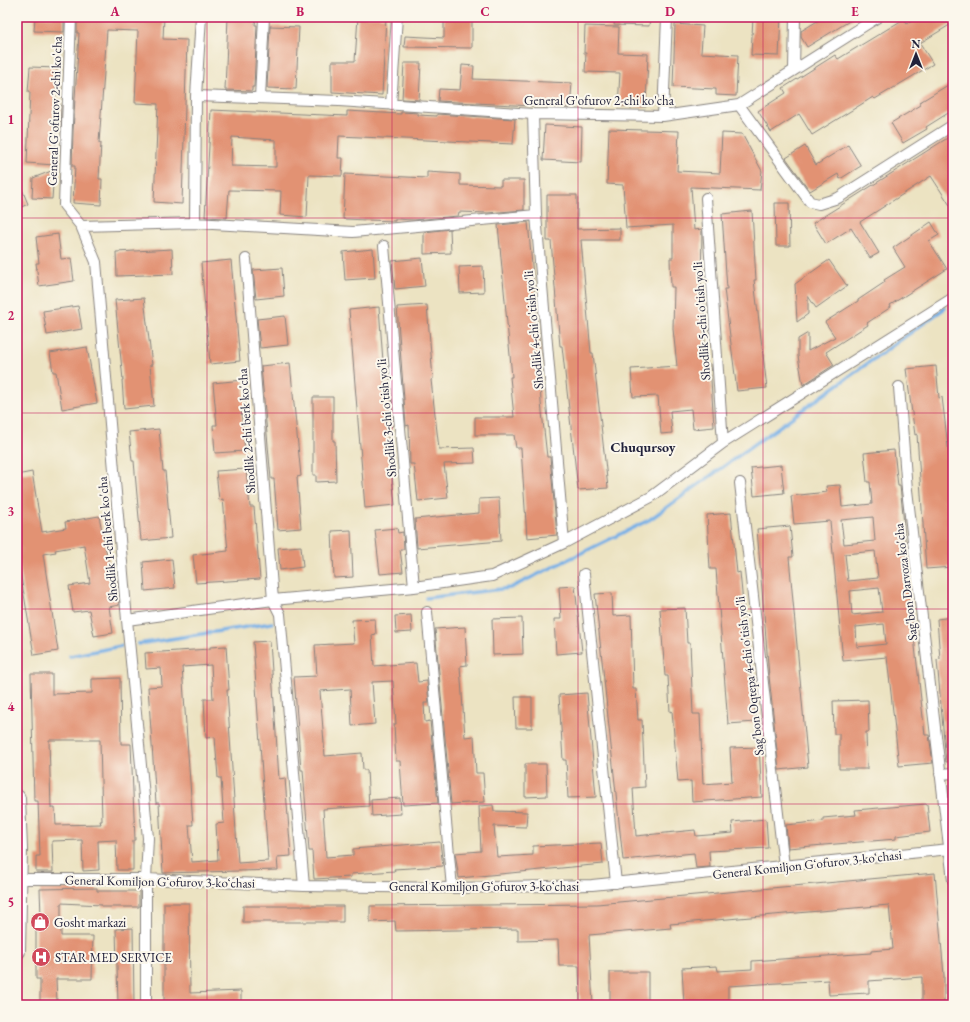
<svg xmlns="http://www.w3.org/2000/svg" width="970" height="1022" font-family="'EB Garamond',serif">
<rect width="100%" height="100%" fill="#fbf7ec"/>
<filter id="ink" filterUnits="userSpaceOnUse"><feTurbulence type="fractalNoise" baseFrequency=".025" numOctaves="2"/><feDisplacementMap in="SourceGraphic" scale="8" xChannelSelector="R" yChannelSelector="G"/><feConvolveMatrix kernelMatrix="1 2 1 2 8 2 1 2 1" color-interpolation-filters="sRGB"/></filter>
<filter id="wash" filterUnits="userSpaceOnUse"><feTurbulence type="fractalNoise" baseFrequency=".012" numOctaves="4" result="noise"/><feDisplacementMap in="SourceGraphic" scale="16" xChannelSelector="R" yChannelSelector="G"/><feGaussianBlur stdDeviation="0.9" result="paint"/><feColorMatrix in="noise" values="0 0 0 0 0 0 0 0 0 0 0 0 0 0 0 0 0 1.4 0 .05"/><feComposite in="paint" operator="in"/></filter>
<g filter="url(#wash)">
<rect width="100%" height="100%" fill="#ece3c2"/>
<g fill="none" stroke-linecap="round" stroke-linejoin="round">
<!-- stream -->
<path stroke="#77b0e7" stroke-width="3.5" d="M426 598 510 588 649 520 945 308
M138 644 272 623
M70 656 121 646"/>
</g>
<g id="blocks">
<!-- building -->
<path fill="#e29273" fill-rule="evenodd" d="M35 17H64V32L34 31Z
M77 17H164L163 39 187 40 182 204 154 202 158 104 135 103 138 31 107 30 99 143H101L99 179H102L101 205 73 203 75 166H72L73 131 79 33H77Z
M228 17H256L255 25H257L254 87H252V91L225 90Z
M358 17H386L382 95 332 92V61H355Z
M615 17H650L649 26 614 25Z
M753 17H781L779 56 751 55Z
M824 17H856L807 47 801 37V31Z
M917 17H953V23L920 43 933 64 875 99 873 97 812 135 799 114 771 132 758 111 786 93 783 88 835 55 838 59 904 19 907 23Z
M444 18H472V48L404 47 405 36 444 38Z
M675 24 703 26 701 53 738 55 736 96 716 95V89L673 87Z
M270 26 299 27 296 89 267 88Z
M585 26 619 27 618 53 648 54 646 107 618 106 620 73 585 72 586 53H584Z
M404 63H421L419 100 402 99Z
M462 65 474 66 473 79 572 83 570 108 438 101 439 89 460 90Z
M30 67 57 68 55 105H61L60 131H56L54 165 27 163 30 92H28Z
M953 82V110L926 127 927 129 903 143 891 123 921 105 920 102Z
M211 110 347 116V111L401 114V112L418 113V115L437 116V114L515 119 513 144 339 136 338 158H343L342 176 309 175 307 217 280 215 281 191 229 190 227 218 205 217ZM232 137 276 140V167L231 166Z
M545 125 582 127 581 162 543 160Z
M609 129 679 131 677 171 720 173 722 133 742 134 762 171 760 190 691 187 694 230 702 229 701 292H704V320H703L707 364H710L714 427 693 429 691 409 670 411 672 433 661 434 658 396 633 397 631 369 677 366 673 329 674 287H671L670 258H673V225L626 228 623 185 607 184Z
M949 137 953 144V210L931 176 860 222 879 253 870 258 851 228 826 244 813 223Z
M848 145 861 166 840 179 838 174 810 191 786 158 805 146 816 165Z
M54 170 52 199 32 198 33 178Z
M427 172 460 174V185L501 186V180H524V210L488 213 459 212 458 216 414 220 395 219V221L343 219 345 174 427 178Z
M17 177 28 204 17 209Z
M547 195H577V229L620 228V240H581L591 353H593L608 488 578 490 562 346H560L551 241H547Z
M775 203H789L790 246H776Z
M752 211 756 280H754L767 388 737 391 724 289H727L722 214Z
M528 222 541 361 539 362 541 403 547 457H550L557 535 527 538 521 448H516L514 435H475V417H514L510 377H512L498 225Z
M931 222 939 235 929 241 947 269 890 305 891 307 867 323 868 325 826 352 834 365 803 385 798 356V339L808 333V351L835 337 825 322 858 301V300L885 282 884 280 905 267 893 248Z
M450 229 451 253 424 254V232Z
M58 234 61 259 71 258 74 281 39 286 36 263H39L36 237Z
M172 249 173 274 117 276 116 252Z
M373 249 375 278 345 280 343 252Z
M422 258 425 286 395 289 392 261Z
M231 260 240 361 210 364 201 263Z
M829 260 847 286 816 308 808 296V314L797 322 795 284Z
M483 266 484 292 460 293 459 267Z
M282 268 284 296 256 299 253 270Z
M144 298 152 365H150L154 406 124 409 122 380H123L115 300Z
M427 305 433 379 431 380 439 449 474 448 475 463 444 464 448 498 418 501 414 464H410L409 425 406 426 397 307Z
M78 306 82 329 47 335 43 311Z
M379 307 385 389H390L393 426 387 427 395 505 365 508 349 310Z
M285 316 288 345 260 348 257 319Z
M87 347 97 403 62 409 56 372H53L50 353Z
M290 363 301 476 297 477 301 528 278 530 274 479H271L261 366Z
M936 366 939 398 942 397 950 463H948L953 530V567L926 569 917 434 915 435 906 369Z
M243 380 245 408 241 409 245 451 215 453 213 425H217L213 383Z
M313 397H333V441H335L336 481 316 482V475H313Z
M159 429 163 471H165L171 538 141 541 134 461H132L129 432Z
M894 450 898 486H900L903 514 909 593 925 735H929L933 763 899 766 887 657 843 661 830 521 794 524 791 496 827 492 826 486 840 485 842 507 872 504 870 482H867L864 453ZM873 517 875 541 844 544 841 520ZM875 551 878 578 848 581 845 554ZM879 588 882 612 852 615 850 591ZM884 624 886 644 857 647 856 627Z
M781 465 784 493 754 496 751 468Z
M246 469 250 507H254L260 579 196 583 193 555 228 551 223 499 219 500 216 471Z
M32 472 42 532 66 528 65 522 99 516 112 579H117L119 605 109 607 113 633 94 636 89 610 73 612 69 586 90 583 84 545 55 550 56 552 43 554 58 651 34 655 17 552V475Z
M499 498 501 541 417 548 415 519 479 513V499Z
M731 513 737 573 740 572 750 677H756L759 701 754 702 756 722 728 724 716 569H710L707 515Z
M790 526 793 557H789L808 767 779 770 769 676 757 529Z
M397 528 398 533 403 532 404 549H400L403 572 380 574 375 530Z
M351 530 353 577 334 578 332 531Z
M301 546 303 567 280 570 278 548Z
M172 559 175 588 145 591 143 562Z
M575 586 582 652 556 654 554 619H561L559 587Z
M612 593 613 616 631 615 633 689H636L638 720H642L645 787 633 788 636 836 695 830 696 836 733 833 732 822 766 819 768 848 709 851 710 867 696 868 694 853 623 860 595 594Z
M685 608 687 643H690L693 714H700L703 784 732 782 730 748 759 747 762 797 692 802 691 781 678 782 672 711 670 712 668 676H665L660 609Z
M411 615 412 632 396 633 395 616Z
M953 617V761L946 762 937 660 940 659 937 619Z
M522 618 523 654 493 655 492 619Z
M375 619 376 634 372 635 374 666 416 663 418 682 427 681 429 703H424L425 722 430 721 438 803 403 805 400 761H396L394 724H396L393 681 372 682 375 724 352 726 350 689 320 691 325 756 362 753 363 770H367L369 806 323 809 326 857 353 855V849L440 842 443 866 394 869 395 871 351 874V877L314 879 312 851H309L303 770H301L294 677 317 676 315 645 354 643 352 620Z
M465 627 467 665 460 666 465 737 474 736 476 773H483L485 802 451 804 435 629Z
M270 641 279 779 285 778 291 856 277 857 278 870 163 873 159 803H156L148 687 162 686 161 668 146 669 145 653 210 649V647L226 646 229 690H227L238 863 268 861 253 642ZM211 665 213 699H204L206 738 215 737 218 778H221L224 823 216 824 218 860 192 862 189 825H193L182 667Z
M31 674H52V694L92 693V679L120 678 121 744H131L135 840H133V870H117L116 840 98 841 99 870 83 871 82 840 52 841 53 872H36V856H40L38 801H34ZM49 740H100L102 821H100L101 824 56 825 55 808H51Z
M587 693 596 797 568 798 566 760H563L559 695Z
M515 697H532V728H516Z
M868 700 869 732H866L867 769H839V734H834L833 701Z
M525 764H546L547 796 525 797Z
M400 798 401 814 372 816 371 800Z
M927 804 930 832 896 836V839L788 848 786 825 823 821V818L856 815 855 810Z
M493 805 494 811 527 812 526 827 494 826 497 857 533 855V846L601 843 603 864 459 878 455 853 481 851 479 806Z
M935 873 944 975V1005H922V977L869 981V993L829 995 828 980 728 986V1005H684L682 968 717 966 718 971 752 969V961L871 953V951L893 949 889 905 670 924 671 928 589 935 593 1005H580L579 966H559L558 940 518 941V929L396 931 395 921 370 922V906L597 904Z
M97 888V891H139V907H102V905L61 903V936H93L92 979H56L57 1002 40 1003V979H36V917H41L40 889Z
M164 903H189L190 993 241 991V1005H164Z
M243 906H343V922H243Z
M133 928 134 1005H118L116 929Z
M610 972H648V1005H610Z"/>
</g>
</g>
<g filter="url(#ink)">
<use href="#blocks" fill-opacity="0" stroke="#87827e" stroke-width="1"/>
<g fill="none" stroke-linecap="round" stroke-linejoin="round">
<defs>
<path id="street" d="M71 17 64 205 81 226 96 262 127 620 148 838 146 879V1005
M794 70 795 17
M196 96 339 101 533 114 663 116 739 105 878 17
M260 98 264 17
M391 105 397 17
M739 105 810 202 819 204 838 198 953 125
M533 114 536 215 564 543
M663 116 667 17
M706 198 723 443
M195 223 196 96 201 17
M81 226 195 223 353 232 536 215
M384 246 414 587
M246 259 273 600 280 614 304 886
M899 387 907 490 953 880
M740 483 784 866
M584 574 616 883
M427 612 452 888
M127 620 273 600 414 587 492 576 564 543 651 497 723 443 953 298
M940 774 953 773
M19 879H146L304 886 452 888 592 885 950 849"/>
<path id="primary" d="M17 798 19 849 17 951"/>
</defs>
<!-- street casing -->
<use href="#street" stroke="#87827e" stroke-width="12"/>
<!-- primary casing -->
<use href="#primary" stroke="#87827e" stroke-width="18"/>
<!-- street -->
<use href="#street" stroke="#fff" stroke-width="10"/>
<!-- primary -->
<use href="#primary" stroke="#fff" stroke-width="16"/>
</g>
</g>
<!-- grid -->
<path fill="none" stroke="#c2185b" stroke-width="1" stroke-opacity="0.55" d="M207 17V1005M392 17V1005M578 17V1005M763 17V1005M17 218H953M17 413H953M17 609H953M17 804H953"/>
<!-- icons -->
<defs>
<symbol id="shop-disc" viewBox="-11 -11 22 22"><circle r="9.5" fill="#d1495b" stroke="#fbf7ec"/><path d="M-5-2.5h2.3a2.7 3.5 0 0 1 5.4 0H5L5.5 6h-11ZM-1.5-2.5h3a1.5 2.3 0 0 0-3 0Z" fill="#fff"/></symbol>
<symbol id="hospital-disc" viewBox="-11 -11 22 22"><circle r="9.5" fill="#d1495b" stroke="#fbf7ec"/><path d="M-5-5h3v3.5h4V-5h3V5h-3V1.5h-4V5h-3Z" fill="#fff"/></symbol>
</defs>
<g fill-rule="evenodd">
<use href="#shop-disc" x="29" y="911" width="22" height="22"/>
<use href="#hospital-disc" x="30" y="946" width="22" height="22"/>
</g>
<g text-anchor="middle" stroke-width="4" stroke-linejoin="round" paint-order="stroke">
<!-- street labels -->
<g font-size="13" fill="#22223b" stroke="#fbf7ec">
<text x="599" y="105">General G'ofurov 2-chi ko'cha</text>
<text transform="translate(54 111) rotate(-88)" y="5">General G'ofurov 2-chi ko'cha</text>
<text transform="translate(701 321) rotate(-94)" y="5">Shodlik 5-chi o'tish yo'li</text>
<text transform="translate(533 330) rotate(-95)" y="5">Shodlik 4-chi o'tish yo'li</text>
<text transform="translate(386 418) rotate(-95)" y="5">Shodlik 3-chi o'tish yo'li</text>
<text transform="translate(246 431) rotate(-94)" y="5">Shodlik 2-chi berk ko'cha</text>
<text transform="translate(107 539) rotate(-95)" y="5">Shodlik 1-chi berk ko'cha</text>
<text transform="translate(905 582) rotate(-97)" y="5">Sag'bon Darvoza ko'cha</text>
<text transform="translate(749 676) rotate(-97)" y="5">Sag'bon Oqtepa 4-chi o'tish yo'li</text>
<text transform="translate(807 864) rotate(-6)" y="5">General Komiljon Gʻofurov 3-koʻchasi</text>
<text transform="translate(160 881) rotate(1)" y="5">General Komiljon Gʻofurov 3-koʻchasi</text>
<text x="484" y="891">General Komiljon Gʻofurov 3-koʻchasi</text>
</g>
<!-- poi labels -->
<g font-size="13" fill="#22223b" stroke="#fbf7ec" text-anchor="start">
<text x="54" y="927">Gosht markazi</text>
<text x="55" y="962">STAR MED SERVICE</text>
</g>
<!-- neighbourhood labels -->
<g font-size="14" font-weight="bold" fill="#22223b" stroke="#fbf7ec">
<text x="643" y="452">Chuqursoy</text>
</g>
</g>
<!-- margin -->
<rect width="970" height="1022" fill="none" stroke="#fbf7ec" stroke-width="44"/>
<!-- north arrow -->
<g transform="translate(916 54)" stroke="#fbf7ec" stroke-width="3" paint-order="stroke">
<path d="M0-3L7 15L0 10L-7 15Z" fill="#22223b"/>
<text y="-6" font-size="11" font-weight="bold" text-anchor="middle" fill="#22223b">N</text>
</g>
<rect x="22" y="22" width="926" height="978" fill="none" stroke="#c2185b" stroke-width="1.5"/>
<g font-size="13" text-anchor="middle" font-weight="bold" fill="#c2185b">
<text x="115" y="16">A</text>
<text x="300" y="16">B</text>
<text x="485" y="16">C</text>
<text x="670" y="16">D</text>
<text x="855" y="16">E</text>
<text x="11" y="124">1</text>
<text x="11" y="320">2</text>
<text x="11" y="516">3</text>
<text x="11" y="711">4</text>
<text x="11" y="907">5</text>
</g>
</svg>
